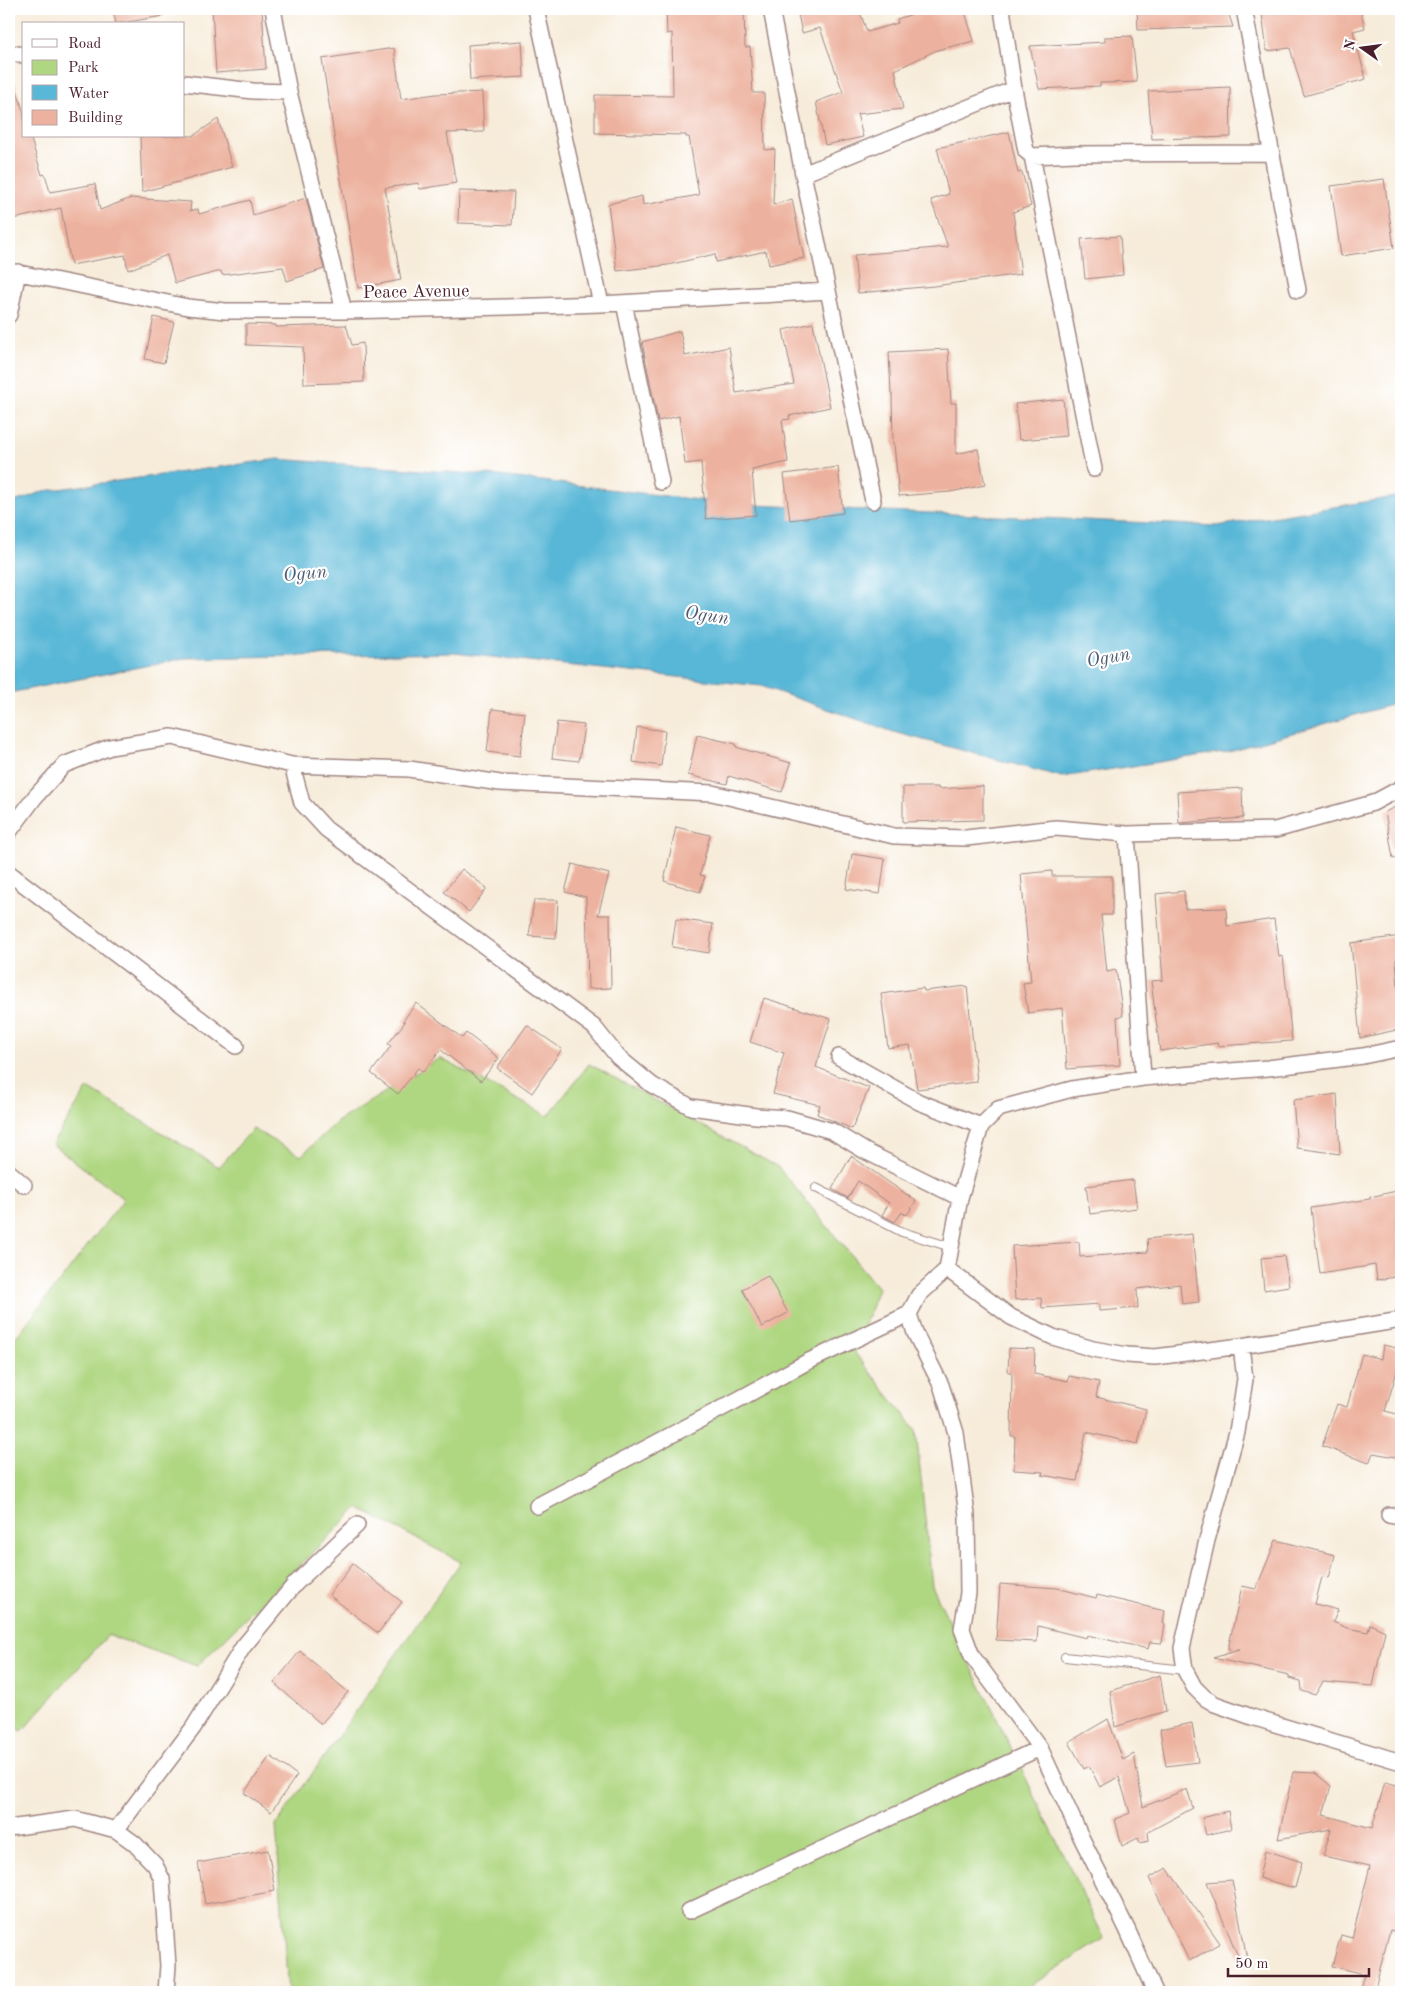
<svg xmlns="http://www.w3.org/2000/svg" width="1410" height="2001" font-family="'Old Standard TT',serif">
<rect width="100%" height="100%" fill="#fff"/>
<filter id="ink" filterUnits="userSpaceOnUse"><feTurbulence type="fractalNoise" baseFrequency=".02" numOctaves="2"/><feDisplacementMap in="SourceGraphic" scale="10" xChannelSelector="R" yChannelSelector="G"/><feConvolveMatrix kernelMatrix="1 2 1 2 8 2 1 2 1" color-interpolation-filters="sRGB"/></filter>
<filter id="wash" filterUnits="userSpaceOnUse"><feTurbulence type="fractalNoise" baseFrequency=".0096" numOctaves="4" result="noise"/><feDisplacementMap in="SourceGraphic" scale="20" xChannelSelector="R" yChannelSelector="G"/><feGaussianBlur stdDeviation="1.12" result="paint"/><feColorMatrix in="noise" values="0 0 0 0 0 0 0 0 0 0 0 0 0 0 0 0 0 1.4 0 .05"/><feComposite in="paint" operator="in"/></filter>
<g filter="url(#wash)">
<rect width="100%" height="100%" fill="#f7ecda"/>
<!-- green -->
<path fill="#afd781" stroke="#7c7b56" d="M440 1058 548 1116 589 1064 778 1167 878 1288 855 1353 916 1430 932 1586 1104 1938 1021 1992H288L276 1825 461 1562 358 1508 197 1666 108 1635 22 1731 9 1725V1346L124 1199 52 1144 88 1088 219 1167 253 1129 301 1156 337 1122Z"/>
<!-- water -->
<path fill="#59b7d7" stroke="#526b81" d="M278 459 500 476 732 504 1217 526 1401 496V702L1229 751 1062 777 894 732 761 686 454 653 185 658 9 693V504L44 491Z"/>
<g id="blocks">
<!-- building -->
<path fill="#edb29f" d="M113 9H163V16L116 24Z
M212 9H262L266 69 216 73Z
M666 9H744L745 47H750L753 93H764L765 150 775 149 773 205 792 199 804 258 769 265 766 251 716 262 715 254 668 265 617 271 608 204 642 196 643 205 699 195 689 137H686V135L595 133V95L673 96 672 33 667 34Z
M797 9H859L867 32 898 23 897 19 929 9H964L974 41 937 50 895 70 903 109 857 114 863 137 825 145 816 102 843 92 820 28 802 33Z
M1137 9H1227L1233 27 1138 30Z
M1305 9H1360L1365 28 1353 31 1366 79 1304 96 1290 48 1267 51 1262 14Z
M1132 36 1137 82 1100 83V86L1039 89 1030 46 1105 42V37Z
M522 41 524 77 470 80 468 45Z
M394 48 401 99 436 94 482 92 484 132 447 133 456 183 420 189 419 183 385 188 401 280 358 288 322 59Z
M9 77H13L24 114V136H30L42 175 45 174 50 192 95 184 100 210 131 198 191 202 190 211 198 209 199 214 250 200 253 215 306 198 324 269 287 281 283 267 222 275 221 271 175 283 167 255 128 270 125 255 71 265 61 208 9 220Z
M1230 87 1231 137 1152 139 1148 91Z
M218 119 232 167 142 192 140 136H193Z
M1009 132 1018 173 1022 172 1031 206 1013 212 1021 274 934 286 858 293 854 255 948 247 931 200 949 194 937 148Z
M1384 179 1394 248 1341 256 1331 186Z
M459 191 514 192 512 225 458 223Z
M1120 236 1123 275 1085 279 1081 239Z
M154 317 174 322 164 363 145 359Z
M813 323 830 407 789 416 790 419 782 420 788 462 752 470 756 515 706 519 701 462 685 464 679 416 658 421 642 342 680 331 685 356 729 347 736 393 794 384 783 330Z
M246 324 276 325V327L346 325 352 345 363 343 364 382 304 384 303 347 246 345Z
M948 349 951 403H956V454L978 449 985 485 950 492 899 496 894 444H893L892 394H891L889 352Z
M1063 399 1067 436 1019 440 1015 404Z
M838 467 843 513 790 520 784 474Z
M492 709 525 713 520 756 487 752Z
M557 722 584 725 579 761 552 758Z
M637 727 665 731 661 766 633 762Z
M697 735 736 744V747L791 763 782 792 729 776 727 784 688 775Z
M983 786V820L903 822V787H938V789Z
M1242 788 1243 818 1179 823 1177 792Z
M1401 804V857L1393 858 1385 812Z
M676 827 710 835 700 875 705 876 700 892 664 881Z
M852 854 885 859 880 894 846 889Z
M572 864 609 874 598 915H610L611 988 588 989 586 897 565 892Z
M462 869 487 888 469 912 444 892Z
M1052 871V876H1112V915H1101L1107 972 1116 970 1123 1016 1117 1017 1120 1065 1067 1069 1062 1008 1028 1013 1023 983 1031 982 1021 874Z
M1184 891 1185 909 1226 908 1227 926 1274 919 1279 957 1283 956 1292 1041 1218 1046V1043L1160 1051 1151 981 1163 980 1156 894Z
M534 900H558L556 938 529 936Z
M676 919 713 924 709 953 672 947Z
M1401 936V959L1396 960 1401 1029 1360 1038 1351 943Z
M967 986 977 1082 917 1089 910 1045 888 1048 881 994 923 988 924 991Z
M764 998 831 1019 816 1067 869 1088 852 1129 817 1114 820 1105 773 1094 784 1053 750 1042Z
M416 1003 462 1038 466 1033 499 1058 481 1081 441 1050 423 1072 418 1068 398 1094 371 1073 391 1046 388 1044 405 1022 403 1021Z
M527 1025 562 1049 532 1093 497 1068Z
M1337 1094 1340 1154 1297 1148 1293 1100Z
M851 1156 916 1201 907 1215 902 1212 895 1222 882 1215 889 1203 858 1181 848 1198 832 1189Z
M1133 1180 1137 1208 1090 1214 1086 1186Z
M1401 1190V1276L1377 1280 1375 1265 1320 1274 1311 1208 1370 1199V1197Z
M1192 1234 1199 1302 1182 1304 1180 1284 1137 1289 1138 1308 1099 1311V1304L1042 1308 1041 1298 1015 1300 1012 1246 1079 1242 1080 1257 1148 1252 1147 1239Z
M1284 1256 1289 1286 1264 1290 1261 1258Z
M768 1276 788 1313 762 1327 742 1289Z
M1383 1345 1401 1349V1358L1385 1411 1401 1415V1458L1373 1453 1369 1463 1322 1446 1337 1404 1347 1407 1362 1354 1381 1359Z
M1009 1348 1035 1349 1034 1374 1068 1381 1069 1376 1099 1382 1096 1397 1146 1409 1138 1444 1086 1432 1077 1481 1042 1475 1043 1472 1014 1470 1015 1436H1011L1012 1372H1008Z
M1276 1540 1335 1555 1329 1578 1322 1577 1315 1604 1338 1610 1333 1622 1347 1628 1368 1632 1370 1624 1385 1631 1373 1686 1323 1682 1315 1695 1302 1691 1301 1681 1289 1678V1675L1213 1658 1239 1650 1228 1649 1242 1586 1256 1589Z
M353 1564 402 1602 378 1633 329 1595Z
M1000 1584 1057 1588 1096 1598 1097 1595 1165 1611 1163 1623 1165 1624 1162 1643 1150 1642 1148 1649 1087 1635 1086 1638 1038 1626 1037 1642 996 1640Z
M300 1651 348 1692 321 1724 274 1683Z
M1160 1675 1166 1711 1115 1727 1110 1691Z
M1108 1719 1123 1760 1134 1754 1143 1807 1187 1789 1193 1808 1148 1832 1149 1841 1140 1843 1138 1838 1122 1846 1115 1819 1130 1813 1119 1777 1100 1787 1089 1766 1084 1769 1069 1742Z
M1192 1723 1198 1762 1166 1766 1160 1730Z
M270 1756 297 1775 271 1812 244 1793Z
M1293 1772 1315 1773 1331 1786 1323 1815 1372 1828 1385 1782 1401 1786V1933L1390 1930 1374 1992H1359L1364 1974 1332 1966 1341 1935 1352 1938 1370 1866 1323 1856 1331 1829 1278 1839Z
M1228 1811 1231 1829 1206 1835 1202 1818Z
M268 1850 275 1891 205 1904 198 1863Z
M1265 1850 1302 1862 1295 1888 1259 1878Z
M1167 1868 1220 1943 1189 1961 1149 1878Z
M1232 1880 1247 1959 1240 1961 1207 1882Z"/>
</g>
</g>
<g filter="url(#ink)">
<use href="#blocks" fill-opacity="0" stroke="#a08682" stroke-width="1"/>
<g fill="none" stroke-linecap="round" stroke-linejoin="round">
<defs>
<path id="lane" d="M816 1188 902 1232 951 1247
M1065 1657 1185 1670"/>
<path id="street" d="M273 9 289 92 344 311
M536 9 601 304
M771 9 803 174 873 501
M1002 9 1014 89 1026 151 1032 156 1075 154 1271 153
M1244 9 1298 290
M9 53 24 55
M184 83 253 91 289 92
M1032 156 1094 469
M803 174 1014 89
M9 271 188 307 225 311H344L506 307 601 304 828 291
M624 303 661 482
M9 315 18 272
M292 765 302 803 326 829 594 1027 618 1057 652 1085 691 1107 756 1116 787 1118 832 1131 865 1151 960 1198
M9 832 35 797 64 765 110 747 172 737 292 765 409 769 500 783 712 793 894 836 966 838 1056 828 1127 834 1275 830 1373 803 1401 788
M1127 834 1143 1078
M9 873 236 1046
M1401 1048 1363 1056 1268 1068 1143 1078 1072 1089 998 1109 981 1126 960 1198 947 1269 1011 1317 1053 1337 1093 1349 1127 1355 1155 1357 1241 1346 1401 1320
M839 1057 919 1102 981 1126
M9 1172 24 1185
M947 1269 919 1295 909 1314 915 1333 941 1385 956 1433 967 1515 968 1593 962 1629 972 1656 1040 1748 1081 1837 1127 1929 1155 1992
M1241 1346 1245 1379 1237 1432 1207 1540 1182 1648 1185 1670 1194 1687 1205 1698 1215 1704 1252 1717 1401 1762
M537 1506 743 1397 807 1362 909 1314
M1389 1515 1401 1517
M9 1828 75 1819 116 1830 134 1843 155 1865 162 1879 168 1966 166 1992
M116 1830 193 1728 243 1647 295 1584 357 1525
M689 1911 1040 1748"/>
</defs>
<!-- lane casing -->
<use href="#lane" stroke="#a08682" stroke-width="10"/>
<!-- street casing -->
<use href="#street" stroke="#a08682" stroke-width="18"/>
<!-- lane -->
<use href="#lane" stroke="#fff" stroke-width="8"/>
<!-- street -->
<use href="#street" stroke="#fff" stroke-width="15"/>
</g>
</g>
<g text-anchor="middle" stroke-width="4.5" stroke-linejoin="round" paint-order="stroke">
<!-- street labels -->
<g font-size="18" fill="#4a1f2b" stroke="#fff">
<text transform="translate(416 291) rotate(-1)" y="6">Peace Avenue</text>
</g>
<!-- water labels -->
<g font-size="19" font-style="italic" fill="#505c70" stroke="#fff">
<text transform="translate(305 572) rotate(-5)" y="7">Ogun</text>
<text transform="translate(707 614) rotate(8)" y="7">Ogun</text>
<text transform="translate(1108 656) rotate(-10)" y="7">Ogun</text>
</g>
</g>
<!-- margin -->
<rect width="1410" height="2001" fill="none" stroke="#fff" stroke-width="30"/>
<!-- legend -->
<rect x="22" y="22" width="162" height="115" fill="#ffffff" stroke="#b7a5aa"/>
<rect x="32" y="39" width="25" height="8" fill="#ffffff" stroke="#b7a5aa"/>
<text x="68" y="48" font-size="15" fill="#4a1f2b">Road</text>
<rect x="32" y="60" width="25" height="15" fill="#afd781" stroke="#b7a5aa"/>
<text x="68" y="72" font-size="15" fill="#4a1f2b">Park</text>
<rect x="32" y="85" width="25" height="15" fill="#59b7d7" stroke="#b7a5aa"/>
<text x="68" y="98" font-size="15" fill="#4a1f2b">Water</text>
<rect x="32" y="110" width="25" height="15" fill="#edb29f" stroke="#b7a5aa"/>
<text x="68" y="122" font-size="15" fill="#4a1f2b">Building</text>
<!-- north arrow -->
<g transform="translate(1362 48) rotate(284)" stroke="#ffffff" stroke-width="4" paint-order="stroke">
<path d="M0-4L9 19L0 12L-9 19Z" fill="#4a1f2b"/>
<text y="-8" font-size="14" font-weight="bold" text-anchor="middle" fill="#4a1f2b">N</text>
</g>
<!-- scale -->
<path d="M1228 1968v8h141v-8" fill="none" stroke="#4a1f2b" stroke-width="2.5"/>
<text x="1235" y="1968" font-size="15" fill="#4a1f2b" stroke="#ffffff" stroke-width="4" paint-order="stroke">50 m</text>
</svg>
